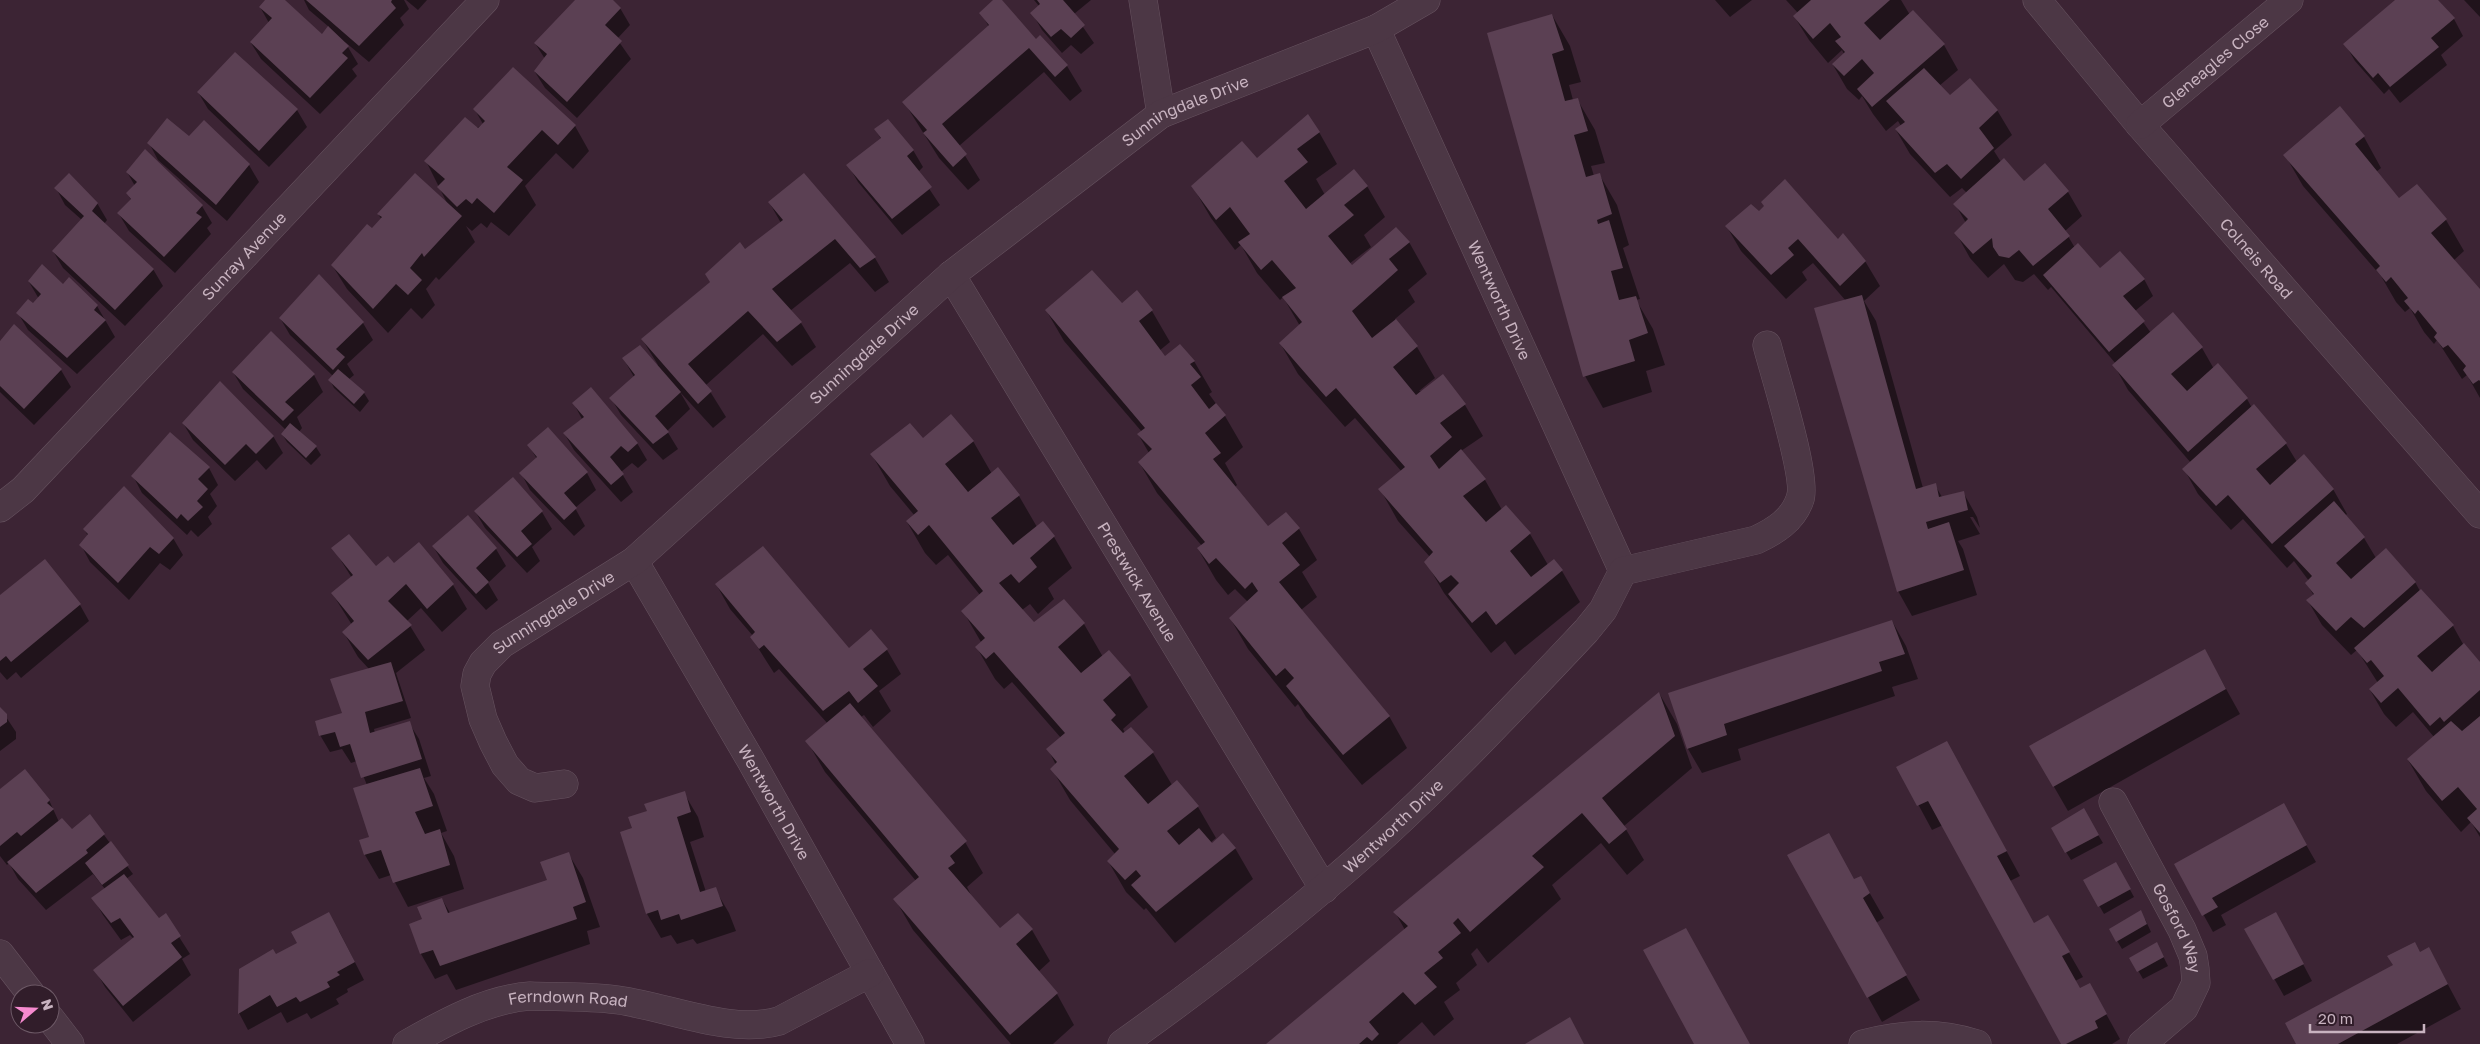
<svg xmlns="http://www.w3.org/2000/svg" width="2480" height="1044" font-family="'Golos Text',sans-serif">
<rect width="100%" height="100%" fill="#3c2434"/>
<!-- shadow -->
<path fill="#0007" d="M267 0H284L322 35 329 27 309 10 304 0H404L409 9 400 18 404 25 369 62 345 42 358 64 352 69 357 76 320 114 261 59 251 43 269 23 260 7Z
M406 0H427L418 10Z
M582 0H611L620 8 630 25 617 39 631 59 577 118 545 88 535 72 545 59 535 43Z
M995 0H1001L1036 41 1040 37 1067 66 1082 91 1070 101 1044 72 959 146 980 180 968 190 939 158 904 102 989 27 981 13Z
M1034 0H1091L1074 14 1094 43 1081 54 1071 45 1062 53 1042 30 1032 13 1039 6Z
M1715 0H1752L1730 17Z
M1786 0H1901L1910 15 1944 45 1958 70 1939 86 1950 97 1997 110 2012 135 1994 151 2001 162 2024 183 2045 165 2068 192 2082 216 2065 231 2075 248 2100 270 2144 279 2153 296 2135 311 2151 333 2202 348 2214 369 2247 399 2252 408 2254 406 2286 444 2297 462 2333 489 2347 514 2345 516 2364 538 2376 558 2415 582 2420 591 2453 626 2463 644 2480 664V837L2471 822 2461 832 2426 791 2408 760 2434 737 2413 712 2396 727 2384 714 2370 690 2378 683 2357 650 2351 655 2322 625 2308 601 2314 596 2307 584 2309 581 2294 561 2287 568 2243 519 2231 530 2198 494 2184 469 2191 463 2128 390 2114 365 2116 364 2051 287 2048 290 2034 274 2023 282 2015 280 2004 264 1988 278 1970 258 1956 233 1966 223 1955 204 1967 193 1962 188 1950 197 1910 154 1896 130 1901 126 1898 121 1886 131 1873 114 1862 96 1859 100 1847 89 1833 65 1844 54 1842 50 1828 63 1809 40 1794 16 1798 13Z
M2397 0H2436L2454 19 2463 36 2441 55 2447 65 2400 103 2389 89 2384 94 2355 61 2345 44Z
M2464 0H2480V17Z
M1552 15 1570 46 1581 82 1569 85 1573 100 1577 99 1595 130 1605 163 1591 166 1594 176 1599 174 1617 205 1629 245 1623 248 1640 299 1636 300 1653 329 1665 365 1646 371 1652 392 1603 408 1585 376 1488 34Z
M235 54 297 110 307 127 269 167 208 109 198 92Z
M513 68 575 126 589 151 573 169 556 153 525 186 536 205 509 236 491 222 487 228 481 223 472 231 466 226 475 242 439 280 436 277 426 289 435 305 422 319 411 308 388 333 347 289 332 265 382 220 378 214 448 205 426 161 483 124 475 110Z
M204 122 249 165 259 182 227 221 158 160 149 143 189 138Z
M875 129 913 150 923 167 918 172 940 205 902 235 858 182 848 165 881 139Z
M1319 132 1337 164 1316 179 1325 195 1367 186 1385 217 1364 235 1371 247 1349 264 1352 267 1409 242 1427 274 1408 290 1415 302 1395 319 1417 347 1435 378 1419 391 1465 405 1483 436 1461 451 1485 480 1502 510 1530 534 1548 565 1553 561 1562 571 1580 602 1515 655 1505 641 1491 653 1444 593 1426 562 1430 557 1398 521 1380 489 1402 472 1355 418 1345 427 1298 374 1280 343 1300 326 1283 297 1280 300 1257 273 1241 245 1235 250 1211 218 1193 187Z
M2364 137 2381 168 2376 172 2399 200 2416 186 2446 220 2464 251 2453 261 2480 291V398L2467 375 2462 379 2437 340 2434 344 2424 332 2410 308 2405 312 2396 302 2381 276 2303 186 2285 155Z
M127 172 202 206 212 223 207 228 211 234 175 273 129 231 119 214 131 200 127 193 135 186Z
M56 188 97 203 107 220 104 224 153 269 163 286 125 326 63 268 53 251 82 220 65 205Z
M769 202 875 258 889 282 875 292 850 263 790 311 801 323 816 347 792 366 763 334 706 385 726 417 713 428 680 392 690 409 667 431 678 449 663 460 621 415 611 398 634 377 623 358 658 365 642 339 781 223Z
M1759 213 1838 241 1865 261 1880 286 1864 301 1876 321 1923 488 1935 485 1942 497 1963 492 1977 517 1980 528 1973 517H1970L1980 534 1958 541 1963 549 1977 595 1912 616 1898 591 1846 301 1813 263 1802 272 1807 280 1786 299 1741 251 1727 227Z
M319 276 363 323 373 340 347 364 354 375 348 380 364 393 369 401 360 412 334 388 330 380 333 376 290 335 280 318Z
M69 279 97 306 115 337 77 374 28 330 18 313 33 305 39 299 29 282 63 285Z
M1137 292 1152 311 1170 342 1159 351 1164 358 1194 361 1212 392 1209 394 1225 416 1243 447 1225 463 1237 485 1235 487 1268 527 1299 529 1317 560 1302 572 1317 597 1301 610 1389 716 1407 748 1362 785 1306 717 1298 704 1295 707 1248 649 1230 618 1248 602 1235 589 1228 595 1216 580 1198 549 1202 546 1157 493 1139 462 1149 453 1138 434 1142 432 1064 341 1046 310 1121 304Z
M0 343 61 370 71 387 34 425 0 392Z
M233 372 314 375 323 392 297 417 302 428 299 432 316 447 321 455 311 465 287 442 282 434 286 430 243 389Z
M574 404 637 443 647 460 638 468 632 463 621 472 633 492 621 502 574 450 564 433 582 419Z
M183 423 273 436 283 453 266 470 257 460 235 481 193 440Z
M548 429 587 473 596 490 575 508 585 526 574 536 530 490 521 473 537 459 529 446Z
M923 439 973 441 992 474 998 469 1019 496 1037 527 1043 523 1054 537 1072 568 1048 588 1054 599 1038 614 1030 604 1022 610 1034 624H1084L1103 657 1130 676 1148 707 1123 729 1125 733 1131 729 1153 753 1172 785 1198 807 1216 838 1210 843 1235 848 1253 879 1175 943 1146 908 1144 910 1126 892 1108 861 1115 854 1070 800 1052 769 1056 765 1048 749 1061 738 1012 682 1004 689 995 679 977 648 981 642 963 611 980 595 948 555 936 565 925 553 907 522 915 516 890 486 872 455Z
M209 468 218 485 210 494 217 506 208 517 212 524 198 537 191 530 187 535 142 493 133 476Z
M513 479 542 512 552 529 532 547 540 561 527 573 485 528 475 511Z
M468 516 496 549 506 566 488 583 498 600 486 610 443 563 433 546Z
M84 529 173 538 183 555 170 570 160 563 129 600 90 562 81 545 88 536Z
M333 548 376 567 394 565 453 585 467 609 442 632 421 608 407 621 425 650 396 673 411 718 374 729 375 733 409 723 419 739 431 776 424 778 434 794 447 831 441 833 454 856 464 889 408 907 391 875 379 879 365 855 360 841 371 837 367 785 357 761 351 763 342 749 330 752 320 735 344 714 369 669 358 657 344 633 352 625 332 593 352 578Z
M716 584 849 650H887L901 674 879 691 891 711 873 727 864 715 861 717 965 842 983 873 967 887 971 895 1000 930H1032L1050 961 1038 972 1057 994 1074 1025 1053 1044H1011L913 930 895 899 916 881 825 772 807 741 828 724 779 669 774 673 751 637 753 636 730 609Z
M0 597 80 605 89 621 21 678 16 672 7 680 0 672Z
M1892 621 1906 646 1918 679 1892 687 1895 696 1738 749 1741 760 1702 773 1688 749 1670 693Z
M2205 651 2240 714 2068 811 2031 747Z
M1659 693 1677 724 1692 768 1624 826 1644 860 1627 875 1601 843 1552 885 1561 899 1488 963 1477 948 1471 954 1477 965 1456 983 1460 990 1444 1002 1454 1019 1434 1036 1422 1022 1397 1044H1268L1405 930 1395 912Z
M0 708 16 732V739L0 751Z
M1898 767H1961L2020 876 2010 881 2034 924 2048 916 2083 977 2075 981 2080 990 2090 985 2120 1039 2112 1044H2062L1943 825 1932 830Z
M0 791 49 800 59 822 71 830 104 835 133 874 126 879 159 920 165 915 190 954 182 959 191 975 133 1022 105 987 95 970 134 939 130 935 121 940 103 915 93 898 105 889 93 874 46 910 18 879 9 863 7 865 0 856Z
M684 793 698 817 704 837 690 842 706 892 715 889 729 913 736 931 697 944 693 939 677 944 671 935 661 938 647 914 634 829 648 811Z
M2083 810 2103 843 2071 860 2052 829Z
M2293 822 2316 862 2221 915 2226 925 2213 932 2176 865Z
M568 853 583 878 600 927 587 931 590 944 456 990 447 974 435 979 421 954 410 925 423 920 442 899 450 913 549 881Z
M2116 864 2134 897 2104 914 2085 881Z
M1861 878 1884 918 1876 923 1920 1000 1882 1022 1868 997 1854 881Z
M2145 919 2151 932 2122 949 2110 929Z
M2246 929 2285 930 2312 981 2284 996Z
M339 931 364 980 347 989 348 992 336 999 339 1004 311 1019 307 1013 287 1023 281 1012 248 1030 239 1013 276 955Z
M2429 949 2461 1009 2397 1044H2298Z
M2161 952 2168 966 2143 979 2131 958Z"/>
<!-- building -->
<path fill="#5b4053" d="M265 0H285L322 34 328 26 349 46 342 53 348 58 310 98 250 42 272 18 259 7Z
M306 0H392L391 2 396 8 359 46Z
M575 0H613L621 8 605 25 622 41 567 102 534 71 547 54 534 43Z
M993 0H1002L1036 39 1040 35 1068 65 1055 77 1029 48 942 124 967 154 953 167 923 133 927 130 902 102 989 25 979 13Z
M1037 0H1063L1085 25 1071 38 1061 29 1051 37 1030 13 1040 4Z
M1811 0H1890L1864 23 1880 40 1913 10 1945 44 1872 107 1857 89 1874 73 1862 59 1844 76 1832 64 1845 52 1835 41 1841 37 1830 23 1813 39 1793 16Z
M2395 0H2438L2455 18 2431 38 2439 47 2390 87 2378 73 2373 78 2343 44Z
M1552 14 1564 50 1552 54 1565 101 1578 98 1588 131 1574 135 1586 177 1600 173 1612 214 1597 220 1598 224 1609 220 1623 268 1611 271 1619 300 1636 296 1648 333 1629 340 1635 361 1583 377 1487 33Z
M235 52 298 109 259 151 197 92Z
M513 67 576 125 558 145 542 130 507 167 523 180 494 213 477 198 472 204 466 199 457 207 437 187 445 179 424 161 465 117 478 128 485 121 473 109Z
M1924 68 1950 95 1970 78 1998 110 1979 128 1994 148 1961 179 1947 164 1935 173 1895 129 1905 122 1886 101Z
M2340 106 2365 136 2355 144 2399 198 2417 184 2447 219 2431 233 2480 289V381L2479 380 2473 384 2463 370 2466 366 2448 345 2443 348 2434 337 2437 333 2418 310 2415 314 2404 301 2408 298 2391 277 2386 282 2376 270 2380 266 2283 155Z
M1308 114 1320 132 1297 149 1308 162 1284 181 1306 209 1354 169 1368 186 1344 205 1354 215 1328 236 1352 265 1396 227 1410 242 1389 259 1398 270 1352 311 1372 338 1396 319 1418 346 1393 367 1416 395 1443 374 1466 404 1440 423 1452 437 1430 456 1439 469 1461 449 1486 479 1463 496 1486 522 1506 505 1531 533 1510 551 1531 577 1554 559 1563 570 1496 625 1486 611 1472 623 1448 594 1459 583 1451 575 1440 583 1424 562 1433 552 1378 489 1405 467 1336 388 1326 397 1279 343 1302 322 1282 297 1296 288 1272 260 1261 270 1238 242 1250 234 1230 207 1216 220 1191 186 1242 141 1257 158Z
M167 118 189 136 204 120 250 164 216 205 147 143Z
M888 119 914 150 907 156 932 187 892 219 846 165 881 138 874 129Z
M145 149 203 205 196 213 202 217 164 257 117 213 131 199 126 193 137 182 126 172Z
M2004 158 2024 181 2045 163 2069 191 2048 209 2070 236 2033 266 2019 250 2009 258 1999 256 1993 247 1992 238 1973 254 1954 233 1968 219 1953 204Z
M69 173 98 203 92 211 154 269 115 310 52 251 84 216 54 188Z
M415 173 462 216 424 257 422 253 410 268 422 280 408 295 396 284 373 309 331 265 367 224 372 228 382 217 377 214Z
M804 173 876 257 860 268 835 239 772 289 802 322 777 342 748 311 688 364 712 391 698 404 641 339 710 282 705 274 740 242 745 249 783 220 768 202Z
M1785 179 1838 239 1843 233 1866 261 1840 286 1798 239 1788 248 1794 255 1771 275 1725 226 1751 204 1759 211 1764 206 1761 202Z
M2078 243 2100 268 2120 251 2145 279 2123 296 2145 321 2109 352 2043 275Z
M42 264 63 284 69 277 98 305 94 310 106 320 67 358 16 313 28 299 33 303 41 294 28 281Z
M1092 270 1122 303 1137 290 1153 310 1139 321 1165 356 1180 344 1195 361 1190 364 1201 377 1191 385 1209 409 1216 403 1226 415 1205 433 1221 453 1213 459 1268 526 1286 512 1300 528 1282 543 1300 565 1279 582 1390 716 1343 755 1286 686 1294 678 1285 668 1276 676 1229 618 1258 591 1252 582 1245 589 1216 558 1209 564 1197 548 1205 542 1138 462 1152 449 1137 434 1145 428 1045 310Z
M319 274 364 322 336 349 345 357 333 370 279 318Z
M1862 295 1916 489 1936 483 1939 497 1964 491 1968 510 1926 522 1928 529 1949 522 1964 570 1897 592 1814 308Z
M2173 312 2203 347 2171 374 2187 391 2218 363 2248 398 2188 452 2112 365Z
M14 324 62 369 24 409 0 386V341Z
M271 331 315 374 285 402 294 410 283 421 232 372Z
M640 345 681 392 655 416 669 432 653 444 609 398 635 375 622 358Z
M338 369 365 392 354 404 328 380Z
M220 381 274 436 256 454 246 444 225 465 182 423Z
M591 387 638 443 628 452 621 446 610 457 624 474 611 485 563 433 584 417 572 403Z
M2254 404 2287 443 2256 469 2270 485 2304 454 2334 489 2272 544 2228 495 2216 506 2182 469Z
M951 414 974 441 945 464 968 492 998 467 1020 495 991 518 1013 545 1043 521 1055 536 1030 558 1037 567 1019 583 1011 574 999 583 1034 622 1064 599 1085 623 1058 647 1081 673 1109 650 1131 675 1103 700 1116 715 1111 720 1123 733 1131 727 1154 752 1124 776 1148 804 1177 780 1199 806 1167 831 1179 845 1199 828 1212 843 1223 833 1236 848 1156 912 1131 885 1141 876 1136 870 1125 880 1107 861 1119 849 1050 769 1057 762 1046 749 1065 733 994 652 986 659 975 647 985 638 961 611 983 591 929 525 918 535 906 521 918 511 870 454 910 423 923 438Z
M290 423 317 446 306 458 281 434Z
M548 427 588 472 564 493 577 508 564 520 519 473 537 457 527 445Z
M170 432 210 467 198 479 208 489 197 501 203 507 188 521 181 514 177 519 131 476Z
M513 477 543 511 521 531 532 544 517 557 474 511Z
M124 486 174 538 159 554 150 547 118 583 79 545 88 534 83 529Z
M2334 501 2365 537 2336 563 2351 579 2386 548 2416 582 2364 628 2351 617 2336 631 2306 600 2314 594 2305 583 2312 576 2284 546Z
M468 515 497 548 476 568 489 582 476 594 432 546Z
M349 534 376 566 388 556 394 563 419 542 454 584 427 609 406 584 388 601 412 625 368 660 342 632 354 621 331 593 353 575 331 548Z
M763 546 849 648 871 629 888 649 863 669 878 686 858 703 849 691 823 711 764 645 759 649 750 637 755 632 715 584Z
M45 559 81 604 11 662 6 656 0 661V595Z
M2421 589 2454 625 2417 656 2432 672 2464 643 2480 662V690L2444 722 2440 717 2430 726 2398 688 2381 703 2369 689 2384 676 2371 660 2367 663 2354 648Z
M1892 620 1905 654 1879 662 1882 671 1724 724 1727 735 1687 749 1668 693Z
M2205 649 2226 689 2053 787 2029 746Z
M391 662 403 701 365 712 370 733 410 721 422 759 361 778 350 744 340 747 335 732 319 736 315 721 342 713 330 679Z
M1659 692 1675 736 1602 798 1627 829 1609 844 1582 813 1532 856 1544 867 1470 932 1458 918 1453 923 1461 933 1438 952 1443 958 1424 973 1437 987 1415 1005 1403 992 1369 1022 1379 1034 1372 1041 1367 1037 1359 1044H1266L1408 926 1393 912Z
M850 703 967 841 950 856 955 863 948 868 1000 928 1018 913 1033 929 1016 944 1058 993 1010 1035 893 899 919 877 805 741Z
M0 707 7 714V722L0 727Z
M2480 716V833L2467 818 2477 809 2458 787 2442 801 2407 759 2451 721 2462 731Z
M1947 741 2007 851 1997 856 2034 923 2048 915 2070 952 2062 956 2080 988 2090 983 2107 1014 2095 1021 2098 1028 2066 1044H2061L1928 801 1917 806 1896 767Z
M420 768 433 806 415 812 425 834 440 829 450 865 393 883 381 850 364 855 359 840 369 837 353 788Z
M25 769 50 800 47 803 54 809 21 836 17 832 0 846V789Z
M685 791 691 812 677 817 700 892 716 887 723 906 681 920 679 914 661 920 658 910 646 914 620 832 632 828 628 817 647 811 644 804Z
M2284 803 2307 845 2212 898 2218 907 2202 916 2174 864Z
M2084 808 2099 835 2065 853 2051 828Z
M90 814 105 834 86 850 88 853 36 893 7 862 62 818 72 829Z
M1829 833 1854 879 1861 876 1870 893 1863 898 1907 975 1867 998 1787 855Z
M111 841 129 865 102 885 85 863Z
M569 852 586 902 573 907 577 919 440 966 433 950 420 954 409 924 422 919 417 907 442 898 448 913 547 880 540 862Z
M2116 862 2131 889 2098 907 2083 880Z
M124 874 159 918 166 913 181 936 171 943 182 957 123 1006 93 970 134 937 120 918 111 923 91 898Z
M2141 910 2147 924 2116 942 2109 929Z
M329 912 355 962 337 972 340 975 327 982 330 987 300 1002 296 997 277 1007 270 995 238 1014 239 969 273 949 276 954 297 943 291 932Z
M2276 912 2304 964 2273 980 2244 929Z
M1686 928 1750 1044H1694L1643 950Z
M2157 942 2164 957 2137 972 2129 958Z
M2415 942 2420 952 2429 947 2448 984 2338 1044H2296L2285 1023 2393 965 2387 956Z
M1570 1017 1584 1044H1525Z"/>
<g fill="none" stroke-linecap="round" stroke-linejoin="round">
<defs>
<g id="street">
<path d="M1143 0 1161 114"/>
<path id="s1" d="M2037 0 2140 125 2480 514"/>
<path id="s2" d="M1376 29 1623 571"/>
<path id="s3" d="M2140 125 2289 0"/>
<path id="s4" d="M951 275 1324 889"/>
<path id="s5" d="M0 508 23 490 485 0"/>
<path id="s6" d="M634 561 750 759 910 1044"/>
<path id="s7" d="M564 784 535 788 519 781 505 765 493 742 483 719 475 686 477 674 483 663 502 644 634 561 951 275 1161 114 1376 29 1426 0"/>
<path id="s8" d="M2113 802 2182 930 2193 956 2195 969 2196 983 2184 1008 2142 1044"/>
<path d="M0 954 31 994"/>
<path d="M50 1018 70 1044"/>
<path id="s9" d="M407 1044C444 1023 487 999 530 996 559 997 589 996 618 1000 669 1007 730 1035 779 1021L870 973"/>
<path id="s10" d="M1122 1044C1191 995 1258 944 1323 889 1417 811 1502 720 1586 631L1603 610 1623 571 1756 540C1775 531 1793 520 1800 499 1808 478 1774 373 1767 345"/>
<path d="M1863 1044C1903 1033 1938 1032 1977 1044"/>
</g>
</defs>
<!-- street casing -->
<use href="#street" stroke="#675360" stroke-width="29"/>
<!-- street -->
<use href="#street" stroke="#4c3745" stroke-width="28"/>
</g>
<g text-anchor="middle" stroke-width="5" stroke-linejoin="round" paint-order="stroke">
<!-- street labels -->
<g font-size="16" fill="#c8b3c0" stroke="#311d2a">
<text dy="6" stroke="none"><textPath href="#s3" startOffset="98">Gleneagles Close</textPath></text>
<text dy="6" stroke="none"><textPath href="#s7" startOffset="1075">Sunningdale Drive</textPath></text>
<text dy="6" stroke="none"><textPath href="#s5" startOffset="351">Sunray Avenue</textPath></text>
<text dy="6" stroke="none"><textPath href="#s1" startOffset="339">Colneis Road</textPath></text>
<text dy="6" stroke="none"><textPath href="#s2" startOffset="298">Wentworth Drive</textPath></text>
<text dy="6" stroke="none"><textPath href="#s7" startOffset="670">Sunningdale Drive</textPath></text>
<text dy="6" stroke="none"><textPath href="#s4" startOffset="359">Prestwick Avenue</textPath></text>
<text dy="6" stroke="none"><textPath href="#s7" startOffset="265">Sunningdale Drive</textPath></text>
<text dy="6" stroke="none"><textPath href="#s6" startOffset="279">Wentworth Drive</textPath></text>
<text dy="6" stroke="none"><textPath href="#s10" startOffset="348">Wentworth Drive</textPath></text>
<text dy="6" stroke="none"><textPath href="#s8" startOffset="142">Gosford Way</textPath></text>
<text dy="6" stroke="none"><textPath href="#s9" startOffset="171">Ferndown Road</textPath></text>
</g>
</g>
<!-- north arrow -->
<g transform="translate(35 1009) rotate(71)"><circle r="24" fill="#311d2a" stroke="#6d5966"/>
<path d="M0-4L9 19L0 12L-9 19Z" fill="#f68acf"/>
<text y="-8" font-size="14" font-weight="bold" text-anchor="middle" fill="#c8b3c0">N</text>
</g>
<!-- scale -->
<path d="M2310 1024v8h114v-8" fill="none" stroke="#c8b3c0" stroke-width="2.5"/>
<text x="2318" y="1024" font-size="15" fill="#c8b3c0" stroke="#311d2a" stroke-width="4" paint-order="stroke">20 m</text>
</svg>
